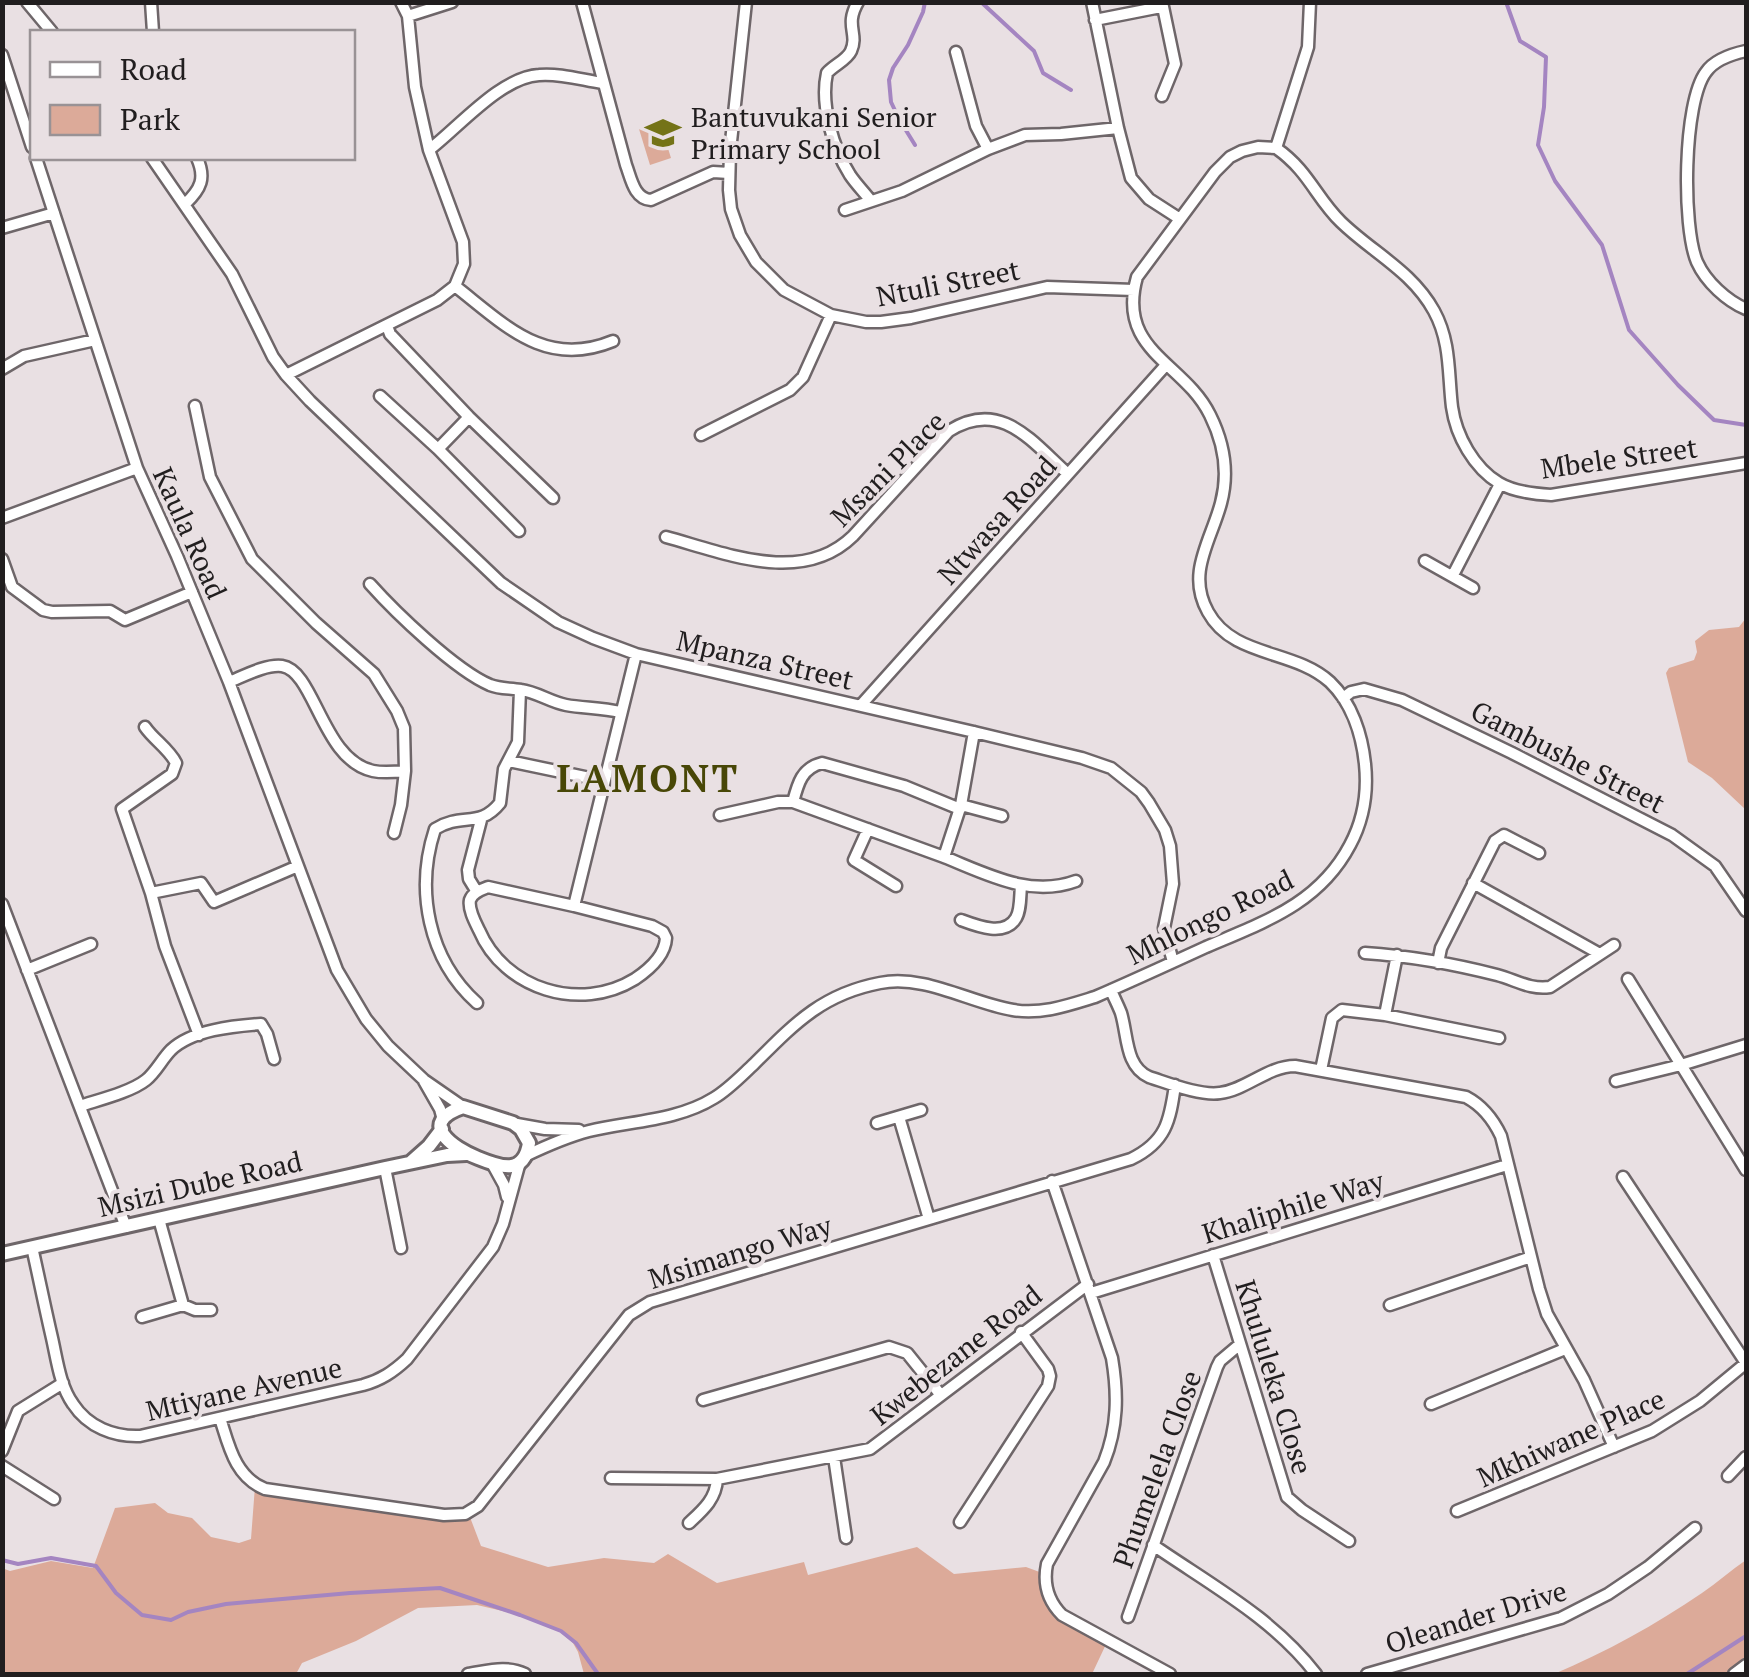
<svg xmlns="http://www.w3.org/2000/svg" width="1749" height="1677" font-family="'PT Serif',serif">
<rect width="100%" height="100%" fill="#e9e0e3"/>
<!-- green -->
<path fill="#dcaa99" d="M660 123 671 158 650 165 639 129Z
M1746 618V810L1712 778 1688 762 1666 673 1669 668 1694 660 1697 652 1695 641 1709 630 1739 627Z
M255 1486 443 1515 468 1512 481 1546 548 1567 604 1558 654 1563 668 1554 717 1583 804 1562 808 1575 917 1547 954 1574 1026 1567 1045 1574 1056 1609 1108 1640 1092 1674H584L578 1652 573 1643 560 1632 520 1615 477 1605 418 1608 356 1641 302 1663 296 1674H3L2 1568 10 1571 51 1561 93 1568 115 1508 155 1503 168 1513 192 1518 211 1537 239 1543 251 1539Z
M1746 1560V1665L1734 1674H1554C1606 1652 1655 1625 1702 1593 1717 1583 1731 1570 1746 1560Z"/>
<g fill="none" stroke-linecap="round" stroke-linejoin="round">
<!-- stream -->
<path stroke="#a485c1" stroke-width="4" d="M981 2 1034 51 1043 73 1071 90
M1506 2 1520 41 1546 57 1544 107 1538 145 1555 181 1602 245 1629 330 1678 385 1714 420 1746 425
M915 145 899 119 891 102 889 80 893 68 908 45 923 12 925 2
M2 1560 18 1564 51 1558 96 1566 116 1593 142 1615 171 1620 188 1612 226 1604 350 1593 440 1588 520 1615 561 1631 576 1643 598 1674
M1687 1674 1746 1636"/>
<defs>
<path id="minor" d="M27 2 52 32
M151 2 153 32
M582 2 626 165C631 178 634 199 651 200L713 172 729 173
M746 2 730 151 729 190 731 209 740 235 756 262 784 290 831 315 866 322H881L911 318 1047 287 1134 290
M858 2C844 26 859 33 851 51 847 60 834 65 827 73 820 105 833 148 850 175 856 184 864 192 871 201
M1092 2 1118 128 1131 178 1149 199 1180 219
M1162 2 1175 64 1162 96
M408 16 452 2
M1095 20 1161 7
M1746 51C1732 54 1715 59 1706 72 1683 102 1682 227 1697 262 1706 282 1727 301 1746 309
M956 52 976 126 988 149
M2 55 32 147
M1276 148C1309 171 1316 198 1341 222 1373 253 1412 271 1434 311 1451 342 1448 374 1452 407 1456 436 1474 468 1499 483 1514 492 1534 494 1551 495L1746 463
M1276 148 1308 47 1310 2
M429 150C459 127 501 77 539 75 560 73 582 80 602 83
M36 158 137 468 177 556 229 682 337 970 366 1019 388 1046 424 1080 463 1107
M152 158 232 274 273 357 286 375 310 401 501 583 558 622 593 638 636 654 974 732 1082 758 1111 768 1141 792 1149 803 1165 830 1170 846 1173 884 1164 928 1173 962
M185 204C201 189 206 178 197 158
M845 210 902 191 988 149 1025 135 1061 134 1118 128
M2 228 54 213
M455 286C505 325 545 369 613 341
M387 326 390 334 469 417 553 498
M2 369 24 356 95 340
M286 375 437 300 455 286 464 264 463 242 429 150 415 87 408 16 401 2
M380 396 438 449
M195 406 210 477 252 559 316 623 374 674 397 711 404 728 405 771 401 805 394 833
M469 417 438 449 519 531
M701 435 790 390 803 377 831 315
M2 518 137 468
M666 537C725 553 802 586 853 536L949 431C1001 398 1032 442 1068 474
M2 559 12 587 43 610 52 612 110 611 125 620 192 592
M1425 561 1473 588
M1453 575 1500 484
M370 584C395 612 455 670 490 685 500 689 510 688 521 690 537 692 550 702 566 705 583 708 602 708 620 712
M229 682C244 676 266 664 282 666 315 671 322 760 373 771 383 773 395 772 405 771
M1343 698 1351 692 1364 689 1402 700 1512 753 1672 835 1715 866 1746 911
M861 705 1166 365
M145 727C154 740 169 749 176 763L172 774 122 809 151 893 165 946 199 1035
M974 732 961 805 944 857C987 874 1030 898 1076 881
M509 761 604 781
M793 802C798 783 802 768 822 763L904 786 960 809
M961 805 1002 816
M720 815 778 802H793L944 857
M868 829 854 860 896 886
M1473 883 1600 954
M477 892 469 879 468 870 481 820
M151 893 201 883 214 902 298 866
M2 904 126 1227
M574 906 652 926 663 932 666 938C665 956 650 969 635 979 580 1013 504 989 479 930 475 922 468 909 470 900 473 892 481 890 488 887L574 906 636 654
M961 920C977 926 1005 937 1016 918 1021 910 1020 895 1021 885
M1365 953C1409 956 1454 964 1497 975 1516 980 1530 990 1550 987L1614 945
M1438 963 1441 948 1495 841 1504 835 1539 853
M27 970 91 944
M1628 979 1746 1170
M1111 990C1114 998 1118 1005 1121 1013 1128 1036 1125 1066 1149 1077 1168 1083 1200 1096 1220 1093 1246 1090 1268 1066 1295 1066L1466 1097C1483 1106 1493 1119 1501 1136L1539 1289 1547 1314 1584 1380 1614 1447
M477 1003C428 959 415 890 435 829 462 812 479 829 500 803L504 769 518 742 520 690
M1385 1015 1397 955
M1321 1070 1332 1018 1342 1010 1385 1015 1499 1038
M424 1081 440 1109 443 1120
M1616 1081 1681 1065 1746 1045
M80 1106C98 1100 131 1092 146 1080 156 1072 162 1059 171 1050 192 1030 233 1026 261 1024L267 1034 274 1059
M899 1117 929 1219
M877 1123 921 1110
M517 1124 545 1129 579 1130
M525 1156C546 1146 566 1137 589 1131 630 1121 677 1121 714 1098 729 1089 741 1076 754 1064 794 1024 822 994 880 983 925 974 970 1003 1013 1010 1041 1015 1069 1005 1095 997 1132 981 1169 964 1206 947 1264 922 1319 904 1350 845 1364 819 1368 793 1365 764 1362 735 1352 703 1330 682 1294 649 1233 658 1208 612 1186 573 1211 541 1221 503 1229 473 1224 443 1210 415 1184 362 1116 351 1137 277L1215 172 1230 157 1242 151 1258 147 1276 148
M493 1165 504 1185 507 1197
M385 1168 401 1248
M1623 1177 1746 1363
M1052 1181 1112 1358C1118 1394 1118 1427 1104 1462L1047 1564C1043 1584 1048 1601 1062 1615L1170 1674
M159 1219 183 1305
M32 1247C39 1278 45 1308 52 1338 57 1360 60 1386 73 1404 88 1427 114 1437 140 1436L363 1385C381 1380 393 1372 407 1359L493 1247 503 1224 520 1162
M1213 1255 1287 1497 1302 1510 1349 1541
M1091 1293 1507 1165
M1390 1305 1531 1257
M142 1317 183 1305 195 1310H211
M703 1400 889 1347 907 1353 940 1394
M1431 1404 1565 1349
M220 1418C229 1446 235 1477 265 1489L444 1515 465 1514 478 1506 629 1315 650 1302 1131 1159C1166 1142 1170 1121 1175 1085
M2 1451 18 1411 63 1383
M834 1457 846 1538
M2 1466 54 1499
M1728 1476 1746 1457
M611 1478 717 1479 870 1449 1088 1284
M1457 1511 1652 1431 1700 1401 1746 1363
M960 1522 1048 1386 1050 1376 1048 1369 1021 1332
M689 1523C703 1510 716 1499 717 1479
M1153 1545C1211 1585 1273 1618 1316 1674
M1128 1617 1217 1367 1220 1361 1239 1345
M468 1674C488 1671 507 1665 525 1674
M1367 1674 1561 1618 1608 1594 1648 1567 1695 1528
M1734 1674 1746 1665"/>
<path id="tertiary" d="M463 1107 513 1123 521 1129 529 1143C524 1176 500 1167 478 1158 453 1148 416 1123 463 1107Z
M411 1162 429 1146 442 1129
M2 1254 385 1168 447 1155 466 1154"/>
</defs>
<!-- minor casing -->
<use href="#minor" stroke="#6e6669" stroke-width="15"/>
<!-- tertiary casing -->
<use href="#tertiary" stroke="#6e6669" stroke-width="18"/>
<!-- minor -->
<use href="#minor" stroke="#fff" stroke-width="10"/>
<!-- tertiary -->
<use href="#tertiary" stroke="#fff" stroke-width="12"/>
</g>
<!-- icons -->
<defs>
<symbol id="school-bare" viewBox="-9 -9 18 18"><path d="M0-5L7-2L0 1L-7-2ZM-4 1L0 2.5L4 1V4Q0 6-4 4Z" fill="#747317" stroke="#e9e0e3" stroke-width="2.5" paint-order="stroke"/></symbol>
</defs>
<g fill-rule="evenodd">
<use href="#school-bare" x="638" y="108" width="50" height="50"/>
</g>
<g text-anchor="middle" stroke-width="8" stroke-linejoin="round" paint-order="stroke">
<!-- poi labels -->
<g font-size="28" fill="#211e1f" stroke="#e9e0e3" text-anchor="start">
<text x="691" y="127">Bantuvukani Senior<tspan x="691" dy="32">Primary School</tspan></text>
</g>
<!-- street labels -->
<g font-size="28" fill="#211e1f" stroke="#e9e0e3">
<text transform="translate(948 283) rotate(-11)" y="10">Ntuli Street</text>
<text transform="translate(1619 458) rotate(-8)" y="10">Mbele Street</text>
<text transform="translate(888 469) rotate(-45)" y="10">Msani Place</text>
<text transform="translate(997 520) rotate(-48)" y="10">Ntwasa Road</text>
<text transform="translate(190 533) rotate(66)" y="10">Kaula Road</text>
<text transform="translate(765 660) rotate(13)" y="10">Mpanza Street</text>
<text transform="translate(1568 757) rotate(27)" y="10">Gambushe Street</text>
<text transform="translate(1210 917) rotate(-26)" y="10">Mhlongo Road</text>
<text transform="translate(200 1184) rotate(-13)" y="10">Msizi Dube Road</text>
<text transform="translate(1293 1207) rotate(-17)" y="10">Khaliphile Way</text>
<text transform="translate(740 1252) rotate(-17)" y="10">Msimango Way</text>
<text transform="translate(956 1355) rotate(-38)" y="10">Kwebezane Road</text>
<text transform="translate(1274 1377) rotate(73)" y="10">Khululeka Close</text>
<text transform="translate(244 1389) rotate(-13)" y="10">Mtiyane Avenue</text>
<text transform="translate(1571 1438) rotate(-24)" y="10">Mkhiwane Place</text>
<text transform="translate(1157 1469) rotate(-70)" y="10">Phumelela Close</text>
<text transform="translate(1476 1617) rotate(-17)" y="10">Oleander Drive</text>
</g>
<!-- district labels -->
<g font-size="38" font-weight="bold" letter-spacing="2.5" fill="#484707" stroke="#e9e0e3">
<text x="648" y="792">LAMONT</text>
</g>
</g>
<!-- border -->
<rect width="1749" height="1677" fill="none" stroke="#211e1f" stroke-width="10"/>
<!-- legend -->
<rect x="30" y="30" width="325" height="130" fill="#e9e0e3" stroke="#999295" stroke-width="2.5"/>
<rect x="50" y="62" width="50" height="15" fill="#ffffff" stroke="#999295" stroke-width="2.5"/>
<text x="120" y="80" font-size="30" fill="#211e1f">Road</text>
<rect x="50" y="105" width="50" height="30" fill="#dcaa99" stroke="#999295" stroke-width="2.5"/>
<text x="120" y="130" font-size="30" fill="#211e1f">Park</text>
</svg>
